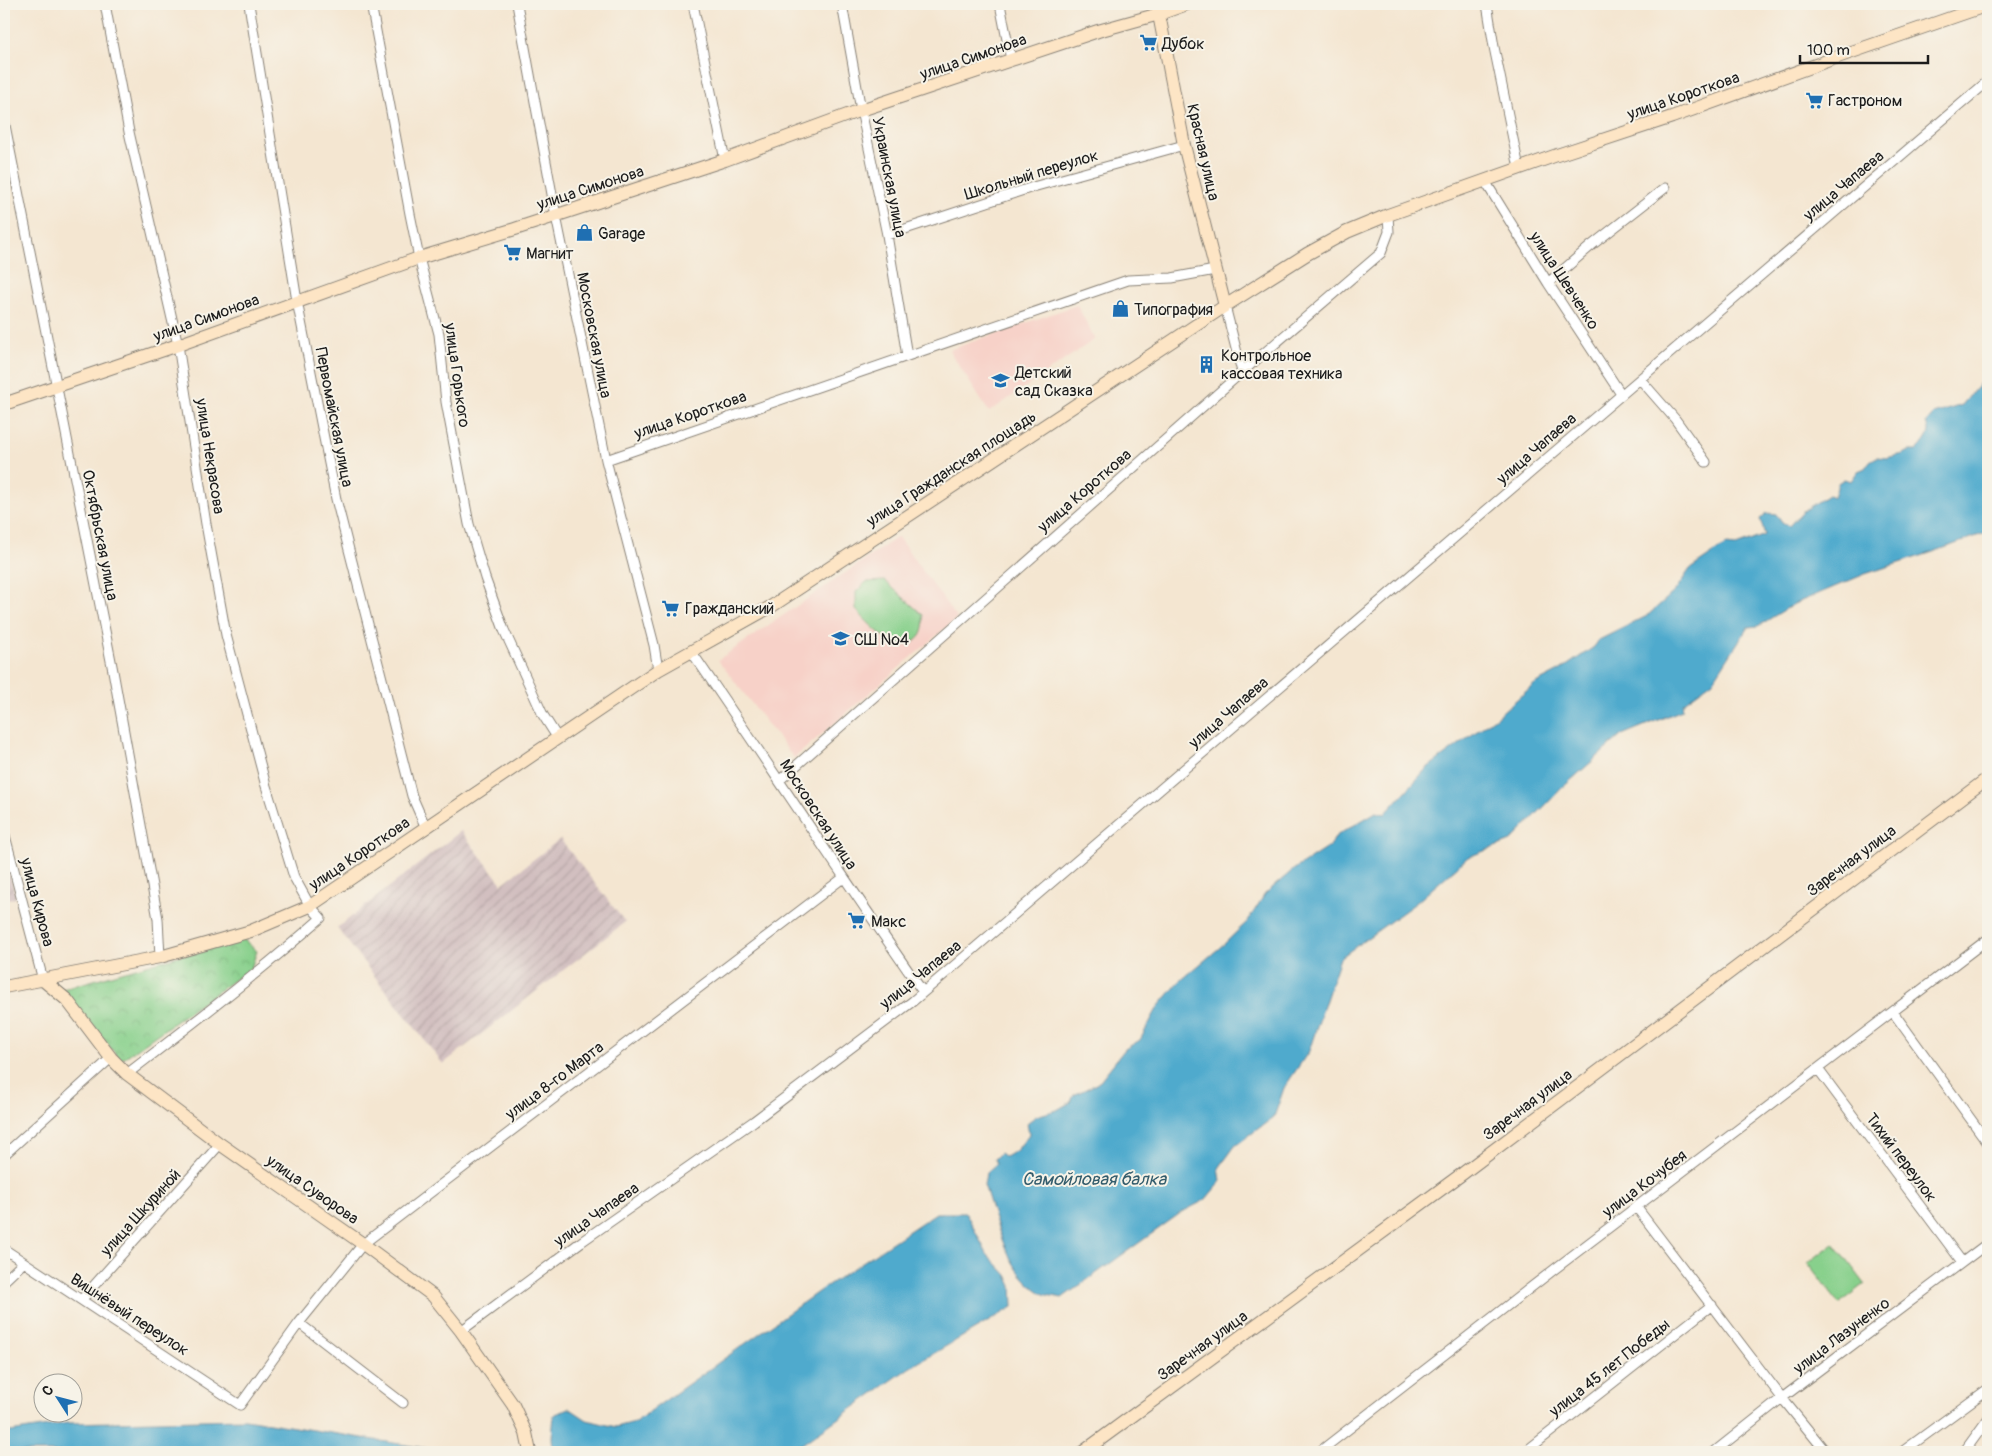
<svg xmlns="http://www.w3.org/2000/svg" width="1992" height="1456" font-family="Pangolin,sans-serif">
<defs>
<pattern id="industrial-furrows" width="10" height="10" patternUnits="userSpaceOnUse" patternTransform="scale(1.25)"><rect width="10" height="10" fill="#d2bfc0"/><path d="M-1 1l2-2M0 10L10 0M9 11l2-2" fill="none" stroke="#b4a4a4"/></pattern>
<pattern id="park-crowns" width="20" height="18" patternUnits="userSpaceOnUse" patternTransform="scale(1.25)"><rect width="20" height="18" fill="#88d08c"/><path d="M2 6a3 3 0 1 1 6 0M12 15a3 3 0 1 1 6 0" fill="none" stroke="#75b278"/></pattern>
</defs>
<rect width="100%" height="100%" fill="#f7f3e8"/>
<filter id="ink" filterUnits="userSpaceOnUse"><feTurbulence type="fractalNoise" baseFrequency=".02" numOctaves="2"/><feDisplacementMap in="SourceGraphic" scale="10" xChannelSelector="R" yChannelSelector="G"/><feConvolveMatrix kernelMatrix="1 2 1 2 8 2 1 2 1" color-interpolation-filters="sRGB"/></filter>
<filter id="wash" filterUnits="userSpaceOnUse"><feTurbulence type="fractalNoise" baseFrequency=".0096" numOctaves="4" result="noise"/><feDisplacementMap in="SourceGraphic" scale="20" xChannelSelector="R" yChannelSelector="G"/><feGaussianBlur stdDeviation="1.12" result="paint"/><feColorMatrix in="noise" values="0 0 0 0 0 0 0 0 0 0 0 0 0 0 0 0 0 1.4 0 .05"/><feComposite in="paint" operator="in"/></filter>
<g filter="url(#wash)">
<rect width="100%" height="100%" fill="#f4e6d1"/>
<!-- built -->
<path fill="#f7d1c8" d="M1077 305 1095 339 989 412 949 350Z
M898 537 957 618 794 758 718 660Z"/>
<!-- industrial -->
<path fill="url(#industrial-furrows)" d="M461 831 502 884 560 839 625 922 443 1064 337 928Z
M4 854 16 898 4 899Z"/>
<!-- park -->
<path fill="url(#park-crowns)" stroke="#527654" d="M242 938 257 951 251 968 121 1060 59 990Z"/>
<!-- garden -->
<path fill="#88d08c" stroke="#527654" d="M885 581 923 615C924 626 924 636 913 642 894 654 868 622 856 610V592L866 582Z
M1834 1243 1865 1284 1839 1304 1808 1263Z"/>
<!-- water -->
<path fill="#50aacd" stroke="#366374" d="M1988 374V532L1933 552 1865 574 1794 604 1758 626 1748 627 1713 681 1683 703 1682 710 1622 735 1562 788 1511 841 1468 857 1417 902 1340 958 1309 1051 1284 1088 1274 1117 1235 1146 1219 1168 1221 1181 1205 1200 1182 1212 1062 1298C1055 1296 1046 1296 1040 1292 1005 1269 997 1222 984 1185L986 1173 996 1164 994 1159 1000 1153 1005 1157 1017 1150 1029 1134 1027 1123 1036 1116 1057 1110 1071 1102 1074 1095 1098 1083 1125 1049 1140 1040 1158 1007 1179 982 1224 944 1248 921 1265 894 1293 870 1330 846 1336 836 1376 812 1385 814 1427 768 1496 717 1536 683 1559 671 1594 647 1599 640 1647 616 1675 591 1690 569 1712 554 1726 545 1736 546 1765 535 1760 519 1767 513 1776 514 1782 523 1789 526 1802 512 1828 495 1834 497 1838 483 1844 479 1851 481 1858 471 1865 468 1870 461 1877 457 1886 458 1904 454 1909 451H1916L1922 445 1929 433 1926 423 1934 414 1962 405Z
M936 1213H966L987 1254 1007 1275 1012 1286 1013 1307 909 1368 791 1452H553L552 1437 554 1415 569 1408 587 1420 616 1427 635 1422 822 1289Z
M245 1419 449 1452H4V1433L67 1423Z"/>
</g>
<g filter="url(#ink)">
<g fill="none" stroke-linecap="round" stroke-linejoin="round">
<defs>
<path id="street" d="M105 4 129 132 178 345 206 524 226 635 266 786 294 877 310 906 321 918C259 973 193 1023 127 1074
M249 4 297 301 336 499 412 796 426 828
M371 4 410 214 419 258 439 334 446 402 469 524 485 578 504 630 543 715 557 737
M517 4 556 216 606 460 654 645 658 670
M693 4 725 160
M842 4 861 110 887 235 907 356
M1000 4 1011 60
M1487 4 1494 47 1519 168
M4 120 113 671 158 919 160 957
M1485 181 1548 283 1621 394
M887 235 1033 187 1184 145
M1548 283 1592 245 1665 188
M1225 306 1242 372
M1640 379 1675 419 1706 462
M606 460 1128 280 1172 278 1215 270
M691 651C769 764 844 880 923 992
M780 780 1242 372 1381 253 1389 232 1388 215
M4 832 43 980
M1893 1012 1988 1143
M1818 1069 1962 1262
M4 1155 111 1058
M1637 1208 1782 1398 1826 1452
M4 1249 240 1405 299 1323 363 1244 843 878
M4 1281 23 1263
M82 1299 220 1144
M299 1323 403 1403
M461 1331 581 1242 754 1121 913 1001 1988 81
M1319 1452 1556 1268 1988 939
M1525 1452 1712 1305
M1714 1452 1782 1398 1988 1243
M1902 1452 1988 1389
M1964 1452 1988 1419"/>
<path id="secondary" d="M1157 4 1184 145 1225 306
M4 404 178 345 419 258 515 229 725 160 861 110 1098 31 1159 14 1187 4
M43 980 67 1000 111 1058 127 1074 220 1144 363 1244 433 1296 461 1331 513 1405 526 1433 530 1452
M4 987 160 957 251 931 310 906 658 670 772 606 1225 306 1307 254 1347 232 1388 215 1557 155 1672 117 1846 54 1988 5
M1083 1452 1462 1174 1988 778"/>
</defs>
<!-- street casing -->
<use href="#street" stroke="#888176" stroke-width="11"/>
<!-- secondary casing -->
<use href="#secondary" stroke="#888176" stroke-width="14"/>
<!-- street -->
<use href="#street" stroke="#fff" stroke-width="9"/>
<!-- secondary -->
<use href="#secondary" stroke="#fde5c5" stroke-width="12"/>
</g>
</g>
<!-- icons -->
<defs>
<symbol id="supermarket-bare" viewBox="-9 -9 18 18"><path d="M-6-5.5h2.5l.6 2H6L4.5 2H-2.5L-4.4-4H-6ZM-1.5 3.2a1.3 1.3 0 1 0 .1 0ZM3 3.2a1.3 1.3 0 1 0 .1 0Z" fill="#1f6fb2" stroke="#f7f3e8" stroke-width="2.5" paint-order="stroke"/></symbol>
<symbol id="shop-bare" viewBox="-9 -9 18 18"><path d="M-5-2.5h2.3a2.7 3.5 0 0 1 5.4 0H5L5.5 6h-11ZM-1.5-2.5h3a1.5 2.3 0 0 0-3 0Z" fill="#1f6fb2" stroke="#f7f3e8" stroke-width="2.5" paint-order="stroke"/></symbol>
<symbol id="building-bare" viewBox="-9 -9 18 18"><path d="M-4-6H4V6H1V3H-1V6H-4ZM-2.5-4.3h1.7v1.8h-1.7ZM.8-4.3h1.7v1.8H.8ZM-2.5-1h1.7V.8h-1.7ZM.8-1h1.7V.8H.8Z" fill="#1f6fb2" stroke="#f7f3e8" stroke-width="2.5" paint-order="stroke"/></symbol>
<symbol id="school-bare" viewBox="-9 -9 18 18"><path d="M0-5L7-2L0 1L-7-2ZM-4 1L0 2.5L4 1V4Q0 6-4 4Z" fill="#1f6fb2" stroke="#f7f3e8" stroke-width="2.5" paint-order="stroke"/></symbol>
</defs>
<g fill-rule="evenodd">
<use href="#supermarket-bare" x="1136" y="30" width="25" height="25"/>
<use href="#supermarket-bare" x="1802" y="88" width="25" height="25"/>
<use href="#shop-bare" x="572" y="220" width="25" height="25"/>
<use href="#supermarket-bare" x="500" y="240" width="25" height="25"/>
<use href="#shop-bare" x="1108" y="296" width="25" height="25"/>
<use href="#building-bare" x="1194" y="352" width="25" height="25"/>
<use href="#school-bare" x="988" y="368" width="25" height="25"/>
<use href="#supermarket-bare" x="658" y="596" width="25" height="25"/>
<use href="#school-bare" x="828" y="626" width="25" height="25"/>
<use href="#supermarket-bare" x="844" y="908" width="25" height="25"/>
</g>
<g text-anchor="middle" stroke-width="4" stroke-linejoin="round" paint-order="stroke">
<!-- poi labels -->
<g font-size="16" fill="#1c1c1c" stroke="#f7f3e8" text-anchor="start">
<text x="1162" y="49">Дубок</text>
<text x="1828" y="106">Гастроном</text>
<text x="598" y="239">Garage</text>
<text x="526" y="259">Магнит</text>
<text x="1134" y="315">Типография</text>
<text x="1221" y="361">Контрольное<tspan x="1221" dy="18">кассовая техника</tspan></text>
<text x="1015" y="378">Детский<tspan x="1015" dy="18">сад Сказка</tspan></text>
<text x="685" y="614">Гражданский</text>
<text x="854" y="645">СШ №4</text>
<text x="871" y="927">Макс</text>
</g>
<!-- street labels -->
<g font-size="16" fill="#1c1c1c" stroke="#f7f3e8">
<text transform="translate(973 56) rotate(-19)" y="6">улица Симонова</text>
<text transform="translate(1683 95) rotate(-19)" y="6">улица Короткова</text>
<text transform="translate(1204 152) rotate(77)" y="6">Красная улица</text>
<text transform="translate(1031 174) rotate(-17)" y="6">Школьный переулок</text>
<text transform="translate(890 177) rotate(79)" y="6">Украинская улица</text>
<text transform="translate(1843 185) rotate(-40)" y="6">улица Чапаева</text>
<text transform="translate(590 187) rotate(-18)" y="6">улица Симонова</text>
<text transform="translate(1565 280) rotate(57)" y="6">улица Шевченко</text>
<text transform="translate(206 317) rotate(-20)" y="6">улица Симонова</text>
<text transform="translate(595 335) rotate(79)" y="6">Московская улица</text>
<text transform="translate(458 375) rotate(82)" y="6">улица Горького</text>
<text transform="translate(690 414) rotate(-19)" y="6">улица Короткова</text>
<text transform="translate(335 417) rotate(79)" y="6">Первомайская улица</text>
<text transform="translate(1536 448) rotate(-41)" y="6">улица Чапаева</text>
<text transform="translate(211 456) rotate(81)" y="6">улица Некрасова</text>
<text transform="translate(951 468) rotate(-33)" y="6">улица Гражданская площадь</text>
<text transform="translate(1084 490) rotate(-41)" y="6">улица Короткова</text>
<text transform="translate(101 535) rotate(79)" y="6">Октябрьская улица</text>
<text transform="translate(1228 712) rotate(-41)" y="6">улица Чапаева</text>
<text transform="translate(819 814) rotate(57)" y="6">Московская улица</text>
<text transform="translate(359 853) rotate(-34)" y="6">улица Короткова</text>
<text transform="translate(1851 860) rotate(-37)" y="6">Заречная улица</text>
<text transform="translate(38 902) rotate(75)" y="6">улица Кирова</text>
<text transform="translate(920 974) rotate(-39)" y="6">улица Чапаева</text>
<text transform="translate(554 1080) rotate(-37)" y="6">улица 8-го Марта</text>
<text transform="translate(1527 1104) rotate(-37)" y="6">Заречная улица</text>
<text transform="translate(1902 1157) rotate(53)" y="6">Тихий переулок</text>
<text transform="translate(1644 1183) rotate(-37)" y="6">улица Кочубея</text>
<text transform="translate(313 1189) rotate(35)" y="6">улица Суворова</text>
<text transform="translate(140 1212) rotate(-48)" y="6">улица Шкуриной</text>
<text transform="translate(596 1214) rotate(-35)" y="6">улица Чапаева</text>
<text transform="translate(130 1314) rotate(33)" y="6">Вишнёвый переулок</text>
<text transform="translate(1841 1335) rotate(-37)" y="6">улица Лазуненко</text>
<text transform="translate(1202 1345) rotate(-36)" y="6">Заречная улица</text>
<text transform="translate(1609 1367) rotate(-38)" y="6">улица 45 лет Победы</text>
</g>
<!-- water labels -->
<g font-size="18" font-style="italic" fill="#335c6c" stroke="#f7f3e8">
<text x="1094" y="1185">Самойловая балка</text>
</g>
</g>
<!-- margin -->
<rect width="1992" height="1456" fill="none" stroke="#f7f3e8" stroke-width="20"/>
<!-- north arrow -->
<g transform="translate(58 1398) rotate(306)"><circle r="24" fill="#f7f3e8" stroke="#9f9d96"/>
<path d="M0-4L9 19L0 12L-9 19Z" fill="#1f6fb2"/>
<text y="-8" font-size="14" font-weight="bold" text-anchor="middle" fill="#1c1c1c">С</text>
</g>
<!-- scale -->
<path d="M1800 55v8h128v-8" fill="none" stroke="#1c1c1c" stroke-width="2.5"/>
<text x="1807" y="55" font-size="15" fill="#1c1c1c" stroke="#f7f3e8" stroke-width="4" paint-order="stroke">100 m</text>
</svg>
